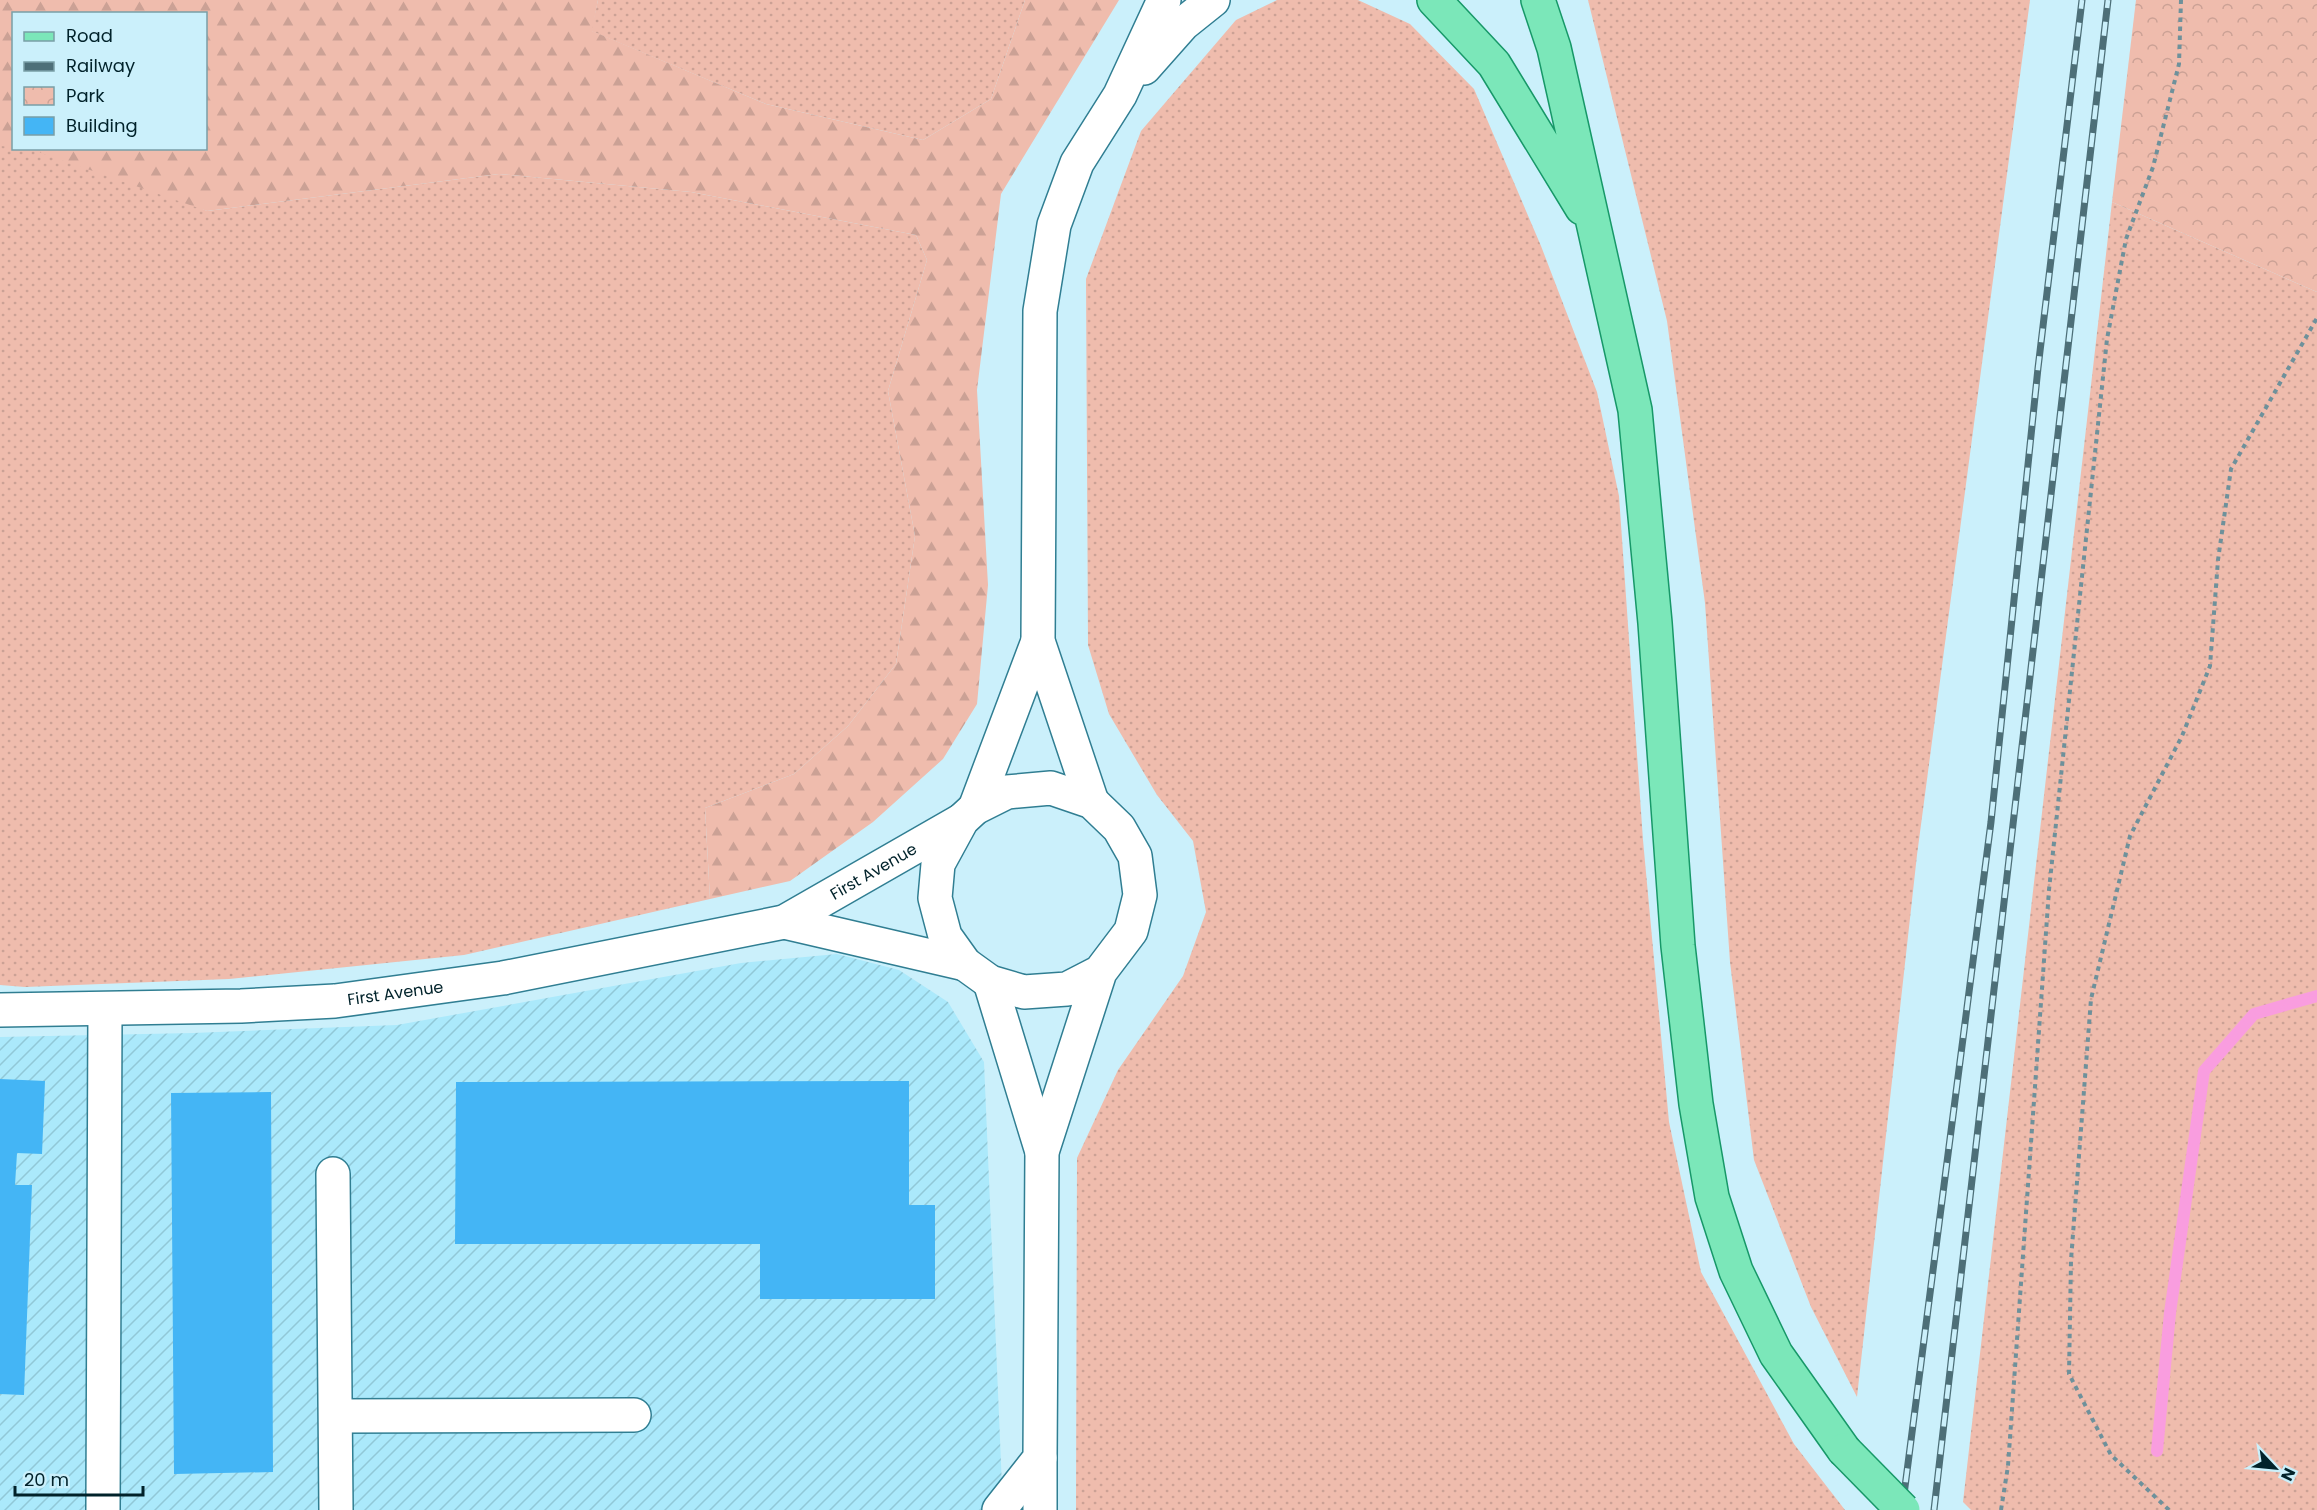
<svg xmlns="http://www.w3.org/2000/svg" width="2317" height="1510" font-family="Poppins,sans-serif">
<defs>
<pattern id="industrial-furrows" width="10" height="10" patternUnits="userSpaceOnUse" patternTransform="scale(1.5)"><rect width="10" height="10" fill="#abe9fb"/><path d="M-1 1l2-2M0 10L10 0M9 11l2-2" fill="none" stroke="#91c8d7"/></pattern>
<pattern id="grass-dots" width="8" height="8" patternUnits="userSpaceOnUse" patternTransform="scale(1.5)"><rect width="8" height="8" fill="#efbcad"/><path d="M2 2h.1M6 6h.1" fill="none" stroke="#cba195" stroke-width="1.8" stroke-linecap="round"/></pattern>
<pattern id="forest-firs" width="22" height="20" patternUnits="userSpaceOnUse" patternTransform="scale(1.5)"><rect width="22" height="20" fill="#efbcad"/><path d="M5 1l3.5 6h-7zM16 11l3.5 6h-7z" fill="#cba195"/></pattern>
<pattern id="park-crowns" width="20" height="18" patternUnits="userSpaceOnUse" patternTransform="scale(1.5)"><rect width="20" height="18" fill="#efbcad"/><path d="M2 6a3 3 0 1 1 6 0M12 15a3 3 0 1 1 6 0" fill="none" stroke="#cba195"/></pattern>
</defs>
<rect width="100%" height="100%" fill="#cbf0fb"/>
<!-- industrial -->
<path fill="url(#industrial-furrows)" d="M837 954 899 970 948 1002 984 1062 1003 1510H0V1037L193 1033 397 1025 741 963Z"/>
<!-- grass -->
<path fill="url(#grass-dots)" d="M598 0H1025L991 99 923 140 766 104 591 31Z
M1277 0H1358L1410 24 1474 89 1541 246 1597 392 1619 496 1643 840 1669 1122 1701 1272 1794 1444 1845 1510H1076L1077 1158 1118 1070 1183 976 1206 912 1193 841 1157 795 1109 714 1088 645 1086 279 1141 131 1236 20Z
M1588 0H2030L1917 855 1857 1397 1811 1307 1754 1160 1730 962 1705 603 1667 321Z
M13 132 14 148 72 149 207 211 499 174 691 192 916 235 927 260 888 391 915 536 896 664 848 726 794 774 705 808 710 899 464 955 229 979 25 987 0 985V133Z
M2112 202 2317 292V1510H1971L1963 1502Z"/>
<!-- forest -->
<path fill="url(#forest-firs)" d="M0 0H598L592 31 766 104 923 140 991 99 1025 0H1119L1001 194 977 390 988 585 977 704 943 759 873 822 790 881 710 899 705 808 794 774 848 726 896 664 915 536 888 391 927 260 916 235 691 192 499 174 207 211 30 149 206 148V14H14L13 147 0 146Z"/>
<!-- park -->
<path fill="url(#park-crowns)" d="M2136 0H2317V292L2112 202Z"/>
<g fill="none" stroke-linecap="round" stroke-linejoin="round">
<!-- stream -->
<path stroke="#f99ddf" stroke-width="12" d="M2157 1451 2170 1313 2204 1071 2254 1014 2317 996"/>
</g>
<!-- building -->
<path fill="#44b5f5" d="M0 1079 45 1081 42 1154 17 1153 15 1185H32L24 1395 0 1394Z
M909 1081V1205H935V1299H760V1244H455L456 1082Z
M271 1092 273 1472 174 1474 171 1093Z"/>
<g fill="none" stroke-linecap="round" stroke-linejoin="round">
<defs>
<g id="minor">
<path d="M1144 68 1183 24 1213 0"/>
<path d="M1092 802 1038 641 1040 311 1054 225 1077 163 1120 95 1164 0"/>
<path d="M975 808 1038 641"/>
<path d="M784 922 965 964"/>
<path d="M990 982 1042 1152"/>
<path id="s1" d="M0 1010 241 1006 335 1001 503 978 784 922 962 820"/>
<path d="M333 1174 336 1510"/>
<path d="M336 1416 634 1415"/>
<path d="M1040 1458V1510"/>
<path d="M103 1510 105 1009"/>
<path d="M999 1510 1040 1458 1042 1152 1100 972 1131 931 1140 895 1135 856 1119 828 1092 802 1051 788 1007 792 975 808 962 820 938 864 935 898 945 936 965 964 990 982 1024 992 1067 989 1100 972"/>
</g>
<path id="major" d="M1434 0 1494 64 1582 208
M1538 0 1554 48 1635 410 1655 623 1678 946 1696 1104 1712 1197 1736 1271 1776 1354 1844 1450"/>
</defs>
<!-- minor casing -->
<use href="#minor" stroke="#307e92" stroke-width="36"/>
<!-- major casing -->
<use href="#major" stroke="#179868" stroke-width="36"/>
<!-- path -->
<path stroke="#6e919b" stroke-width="4" stroke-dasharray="4.5 4.5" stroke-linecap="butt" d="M2001 1510 2008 1466 2049 890 2107 339 2126 239 2153 167 2179 64 2181 0
M2169 1510 2111 1455 2069 1374 2071 1260 2091 999 2130 836 2182 736 2210 666 2218 560 2231 469 2317 318"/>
<!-- minor -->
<use href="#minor" stroke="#fff" stroke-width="33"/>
<!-- major -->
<use href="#major" stroke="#7be7b9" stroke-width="33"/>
<defs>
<path id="rail" d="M1902 1510 1991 822 2038 368 2082 0
M1934 1510 2108 0"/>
</defs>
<!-- rail casing -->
<use href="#rail" stroke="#4d6f78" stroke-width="7"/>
<!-- rail -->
<use href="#rail" stroke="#cbf0fb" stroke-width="4.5" stroke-dasharray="14" stroke-linecap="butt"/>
<defs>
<path id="major-bridge" d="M1844 1450 1903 1510"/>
</defs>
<!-- major-bridge casing -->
<use href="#major-bridge" stroke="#179868" stroke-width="36" stroke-linecap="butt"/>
<!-- major-bridge -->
<use href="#major-bridge" stroke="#7be7b9" stroke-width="33"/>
</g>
<g text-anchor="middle" stroke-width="4.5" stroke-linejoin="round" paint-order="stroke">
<!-- street labels -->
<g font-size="16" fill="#01222a" stroke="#cbf0fb">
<text dy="6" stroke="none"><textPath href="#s1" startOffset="894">First Avenue</textPath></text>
<text dy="6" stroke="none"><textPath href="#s1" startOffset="396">First Avenue</textPath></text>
</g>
</g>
<!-- legend -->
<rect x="12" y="12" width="195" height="138" fill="#cbf0fb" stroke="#7a9ea7" stroke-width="1.5"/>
<rect x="24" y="32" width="30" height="9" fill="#7be7b9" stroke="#7a9ea7" stroke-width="1.5"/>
<text x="66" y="42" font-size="18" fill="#01222a">Road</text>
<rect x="24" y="62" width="30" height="9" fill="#4d6f78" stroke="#7a9ea7" stroke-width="1.5"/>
<text x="66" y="72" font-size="18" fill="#01222a">Railway</text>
<rect x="24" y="87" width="30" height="18" fill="url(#park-crowns)" stroke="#7a9ea7" stroke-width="1.5"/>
<text x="66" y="102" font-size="18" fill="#01222a">Park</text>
<rect x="24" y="117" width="30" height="18" fill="#44b5f5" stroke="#7a9ea7" stroke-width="1.5"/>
<text x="66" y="132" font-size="18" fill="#01222a">Building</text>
<!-- north arrow -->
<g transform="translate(2275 1468) rotate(116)" stroke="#cbf0fb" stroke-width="4.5" paint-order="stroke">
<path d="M0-4.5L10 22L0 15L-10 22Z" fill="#01222a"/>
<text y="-9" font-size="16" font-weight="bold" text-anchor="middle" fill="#01222a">N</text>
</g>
<!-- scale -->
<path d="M15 1486v9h128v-9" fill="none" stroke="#01222a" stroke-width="3"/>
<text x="24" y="1486" font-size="18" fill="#01222a" stroke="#cbf0fb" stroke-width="4.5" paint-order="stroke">20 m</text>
</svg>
